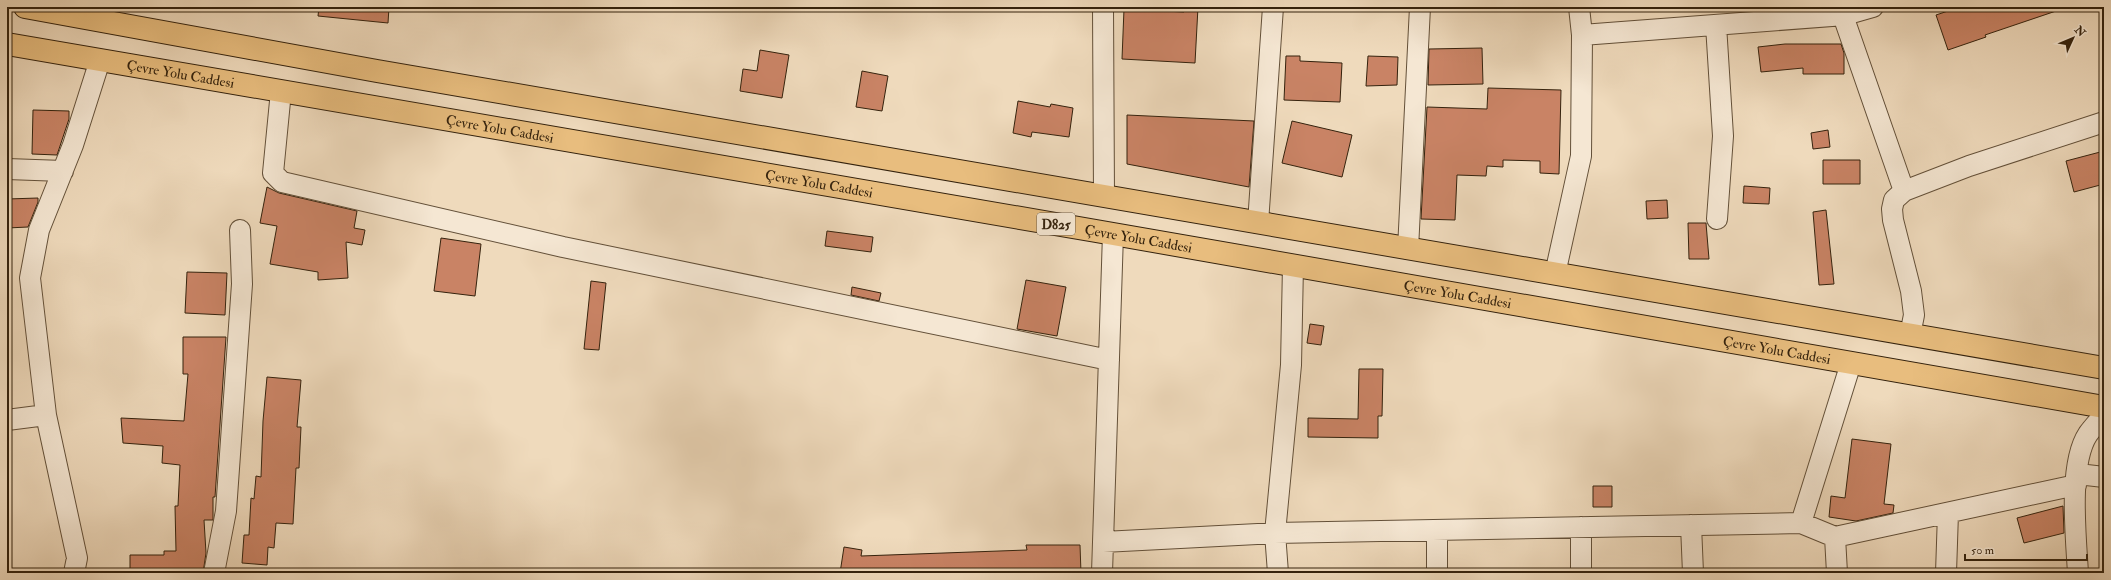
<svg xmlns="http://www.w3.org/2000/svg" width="2111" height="580" font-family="'IM FELL Double Pica',serif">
<rect width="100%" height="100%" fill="#efdabc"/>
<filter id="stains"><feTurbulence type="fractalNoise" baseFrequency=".005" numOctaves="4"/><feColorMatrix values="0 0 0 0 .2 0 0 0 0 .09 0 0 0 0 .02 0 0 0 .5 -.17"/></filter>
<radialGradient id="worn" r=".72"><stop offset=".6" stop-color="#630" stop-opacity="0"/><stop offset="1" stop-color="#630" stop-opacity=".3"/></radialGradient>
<!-- building -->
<path fill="#c98365" stroke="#34220d" d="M319 7H389L388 23 318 16Z
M1184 7H1198L1195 63 1122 59 1124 9 1184 12Z
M1960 7H2061L2062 9 1985 35 1986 37 1948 50 1936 15Z
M1785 44H1841L1844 53V74H1803V68L1761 72 1758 47Z
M1482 48 1483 84 1428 85 1429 49Z
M760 50 789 55 782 98 740 91 743 69 757 71Z
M1286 56H1300V61L1342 63 1340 102 1284 100Z
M1368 56 1398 57 1397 85 1366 86Z
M862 71 888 76 882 111 856 107Z
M1488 88 1561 90 1559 174 1540 173V161L1503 160V167L1487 166 1486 176 1457 175 1455 220 1421 219 1427 107 1487 109Z
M1018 101 1050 107 1051 104 1073 108 1069 137 1032 132 1031 137 1013 133Z
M33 110 69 111V119L57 155 32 154Z
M1127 115 1254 121 1249 187 1127 164Z
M1292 121 1352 135 1342 177 1282 163Z
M1828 130 1830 147 1813 149 1811 133Z
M2104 151V184L2074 192 2066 161Z
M1823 160H1860V184H1823Z
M1744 186 1770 188 1769 204 1743 203Z
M267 187 279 193 357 211 354 228 365 230 362 245 346 242 348 278 318 280V272L270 264 277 226 260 223Z
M38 198V202L28 227 7 228V199Z
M1667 200 1668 218 1647 219 1646 201Z
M1826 210 1834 284 1819 285 1813 212Z
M1688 223H1706L1709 259H1689Z
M827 231 873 237 871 252 825 246Z
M441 238 481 244 475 296 434 291Z
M187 272 227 273 225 315 185 313Z
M1026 280 1066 287 1057 336 1017 329Z
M591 281 606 283 599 350 584 349Z
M852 287 881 293 879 301 851 295Z
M1310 324 1324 326 1321 345 1307 343Z
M183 337H226L215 497H213V520H204L206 553 203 573H130V555H164V551H176L175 506H178L180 465 162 463 163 446 123 443 121 418 184 421 188 374H183Z
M1359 369H1383L1382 416H1378V438L1308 437V418L1358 419Z
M267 377 301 380 297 427H301L299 468H296L293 524 276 523 274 548 268 547 267 565 242 563 244 535H249L251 498 254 499 256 476 261 477 263 421Z
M1852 439 1891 444 1884 504 1894 505 1893 513 1856 521 1829 517 1831 496 1845 498Z
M1593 486H1612V507H1593Z
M2063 506 2064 533 2024 543 2017 518Z
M1026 545H1080L1081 573H840L844 547 862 550 861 556 1027 550Z"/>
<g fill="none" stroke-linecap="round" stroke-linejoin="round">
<defs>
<path id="minor" d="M1103 7 1104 196
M1840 7 1904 191
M1716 25 1723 136 1717 219
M1582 35 1845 15 1873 7
M281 91 273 173 282 182 563 247 1109 360
M7 169 63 171
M1258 223 1273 7
M1408 249 1420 7
M1555 274 1581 156 1582 35 1579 7
M1910 335 1914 315 1911 291 1893 220 1892 209 1894 200 1904 191 1969 166 2104 122
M7 420 46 415
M2078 474 2104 477
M1801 523 1835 537 2076 485
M1691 525 1693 573
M1581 527V573
M1835 537 1837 573
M1103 542 1275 533 1801 523 1851 363
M74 573 77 558 46 415 30 278 39 230 73 145 100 60
M214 573 226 511 242 284 240 230
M1102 573 1113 234
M1278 573 1275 533 1291 365 1293 265
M1437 573V530
M1946 573 1948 513
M2078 573C2076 538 2068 464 2088 434 2093 427 2099 421 2104 415"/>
<g id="highway">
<path d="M25 7 377 71 2104 368"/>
<path id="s1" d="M7 44 1096 231 2104 407"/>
</g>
</defs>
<!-- minor casing -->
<use href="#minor" stroke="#635039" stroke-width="22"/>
<!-- highway casing -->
<use href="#highway" stroke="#34220d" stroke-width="24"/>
<!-- minor -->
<use href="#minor" stroke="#f5e7d3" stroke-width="20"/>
<!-- highway -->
<use href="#highway" stroke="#e8bd7e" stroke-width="22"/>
</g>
<g text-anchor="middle" stroke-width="4" stroke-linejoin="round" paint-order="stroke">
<!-- shield labels -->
<rect fill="#f5e7d3" stroke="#6e5d48" stroke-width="1" x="1037" y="213" width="38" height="22" rx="3"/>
<g font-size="13" font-weight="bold" fill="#34220d">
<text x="1056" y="229">D825</text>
</g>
<!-- street labels -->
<g font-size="14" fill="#34220d" stroke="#f5e7d3">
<text dy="5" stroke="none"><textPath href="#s1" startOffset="176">Çevre Yolu Caddesi</textPath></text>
<text dy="5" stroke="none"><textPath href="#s1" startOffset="500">Çevre Yolu Caddesi</textPath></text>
<text dy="5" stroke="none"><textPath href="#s1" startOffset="824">Çevre Yolu Caddesi</textPath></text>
<text dy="5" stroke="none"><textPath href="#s1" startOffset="1148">Çevre Yolu Caddesi</textPath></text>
<text dy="5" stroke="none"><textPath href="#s1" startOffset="1472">Çevre Yolu Caddesi</textPath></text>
<text dy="5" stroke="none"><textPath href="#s1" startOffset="1796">Çevre Yolu Caddesi</textPath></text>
</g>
</g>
<!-- margin -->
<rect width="2111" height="580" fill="none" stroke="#efdabc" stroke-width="24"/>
<rect x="8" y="8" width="2095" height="564" fill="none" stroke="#34220d" stroke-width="2"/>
<rect x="12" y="12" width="2087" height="556" fill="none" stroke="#34220d"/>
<!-- north arrow -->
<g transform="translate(2073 38) rotate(46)" stroke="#f5e7d3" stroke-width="3" paint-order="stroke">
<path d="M0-3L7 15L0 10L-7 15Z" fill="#34220d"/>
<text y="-6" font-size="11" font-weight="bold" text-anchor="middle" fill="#34220d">N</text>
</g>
<!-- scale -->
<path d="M1965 554v6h122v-6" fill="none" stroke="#34220d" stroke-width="2"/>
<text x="1971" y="554" font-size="12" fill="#34220d" stroke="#f5e7d3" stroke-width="3" paint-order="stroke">50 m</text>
<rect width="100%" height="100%" filter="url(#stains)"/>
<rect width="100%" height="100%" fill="url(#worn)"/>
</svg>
